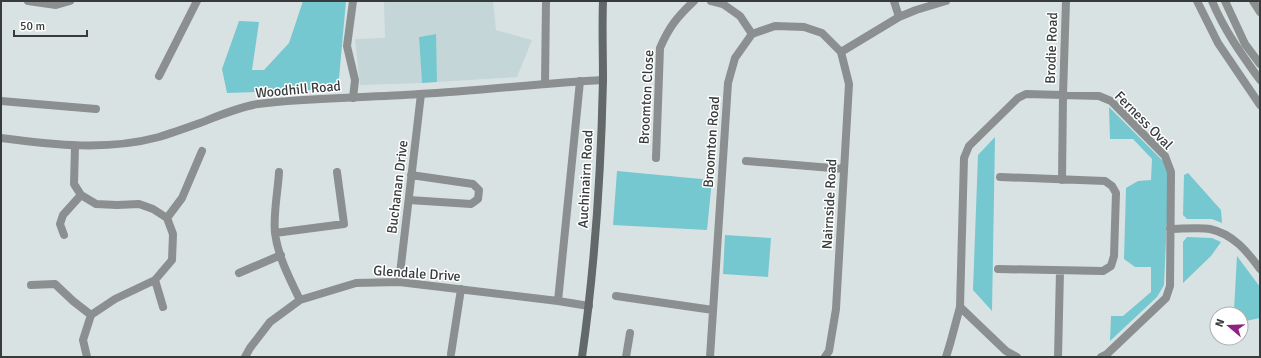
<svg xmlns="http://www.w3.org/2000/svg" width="1261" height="358" font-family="Signika,sans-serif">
<rect width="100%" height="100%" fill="#d9e2e3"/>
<!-- built -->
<path fill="#c4d6d7" d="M384 1H493L496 30 532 40 517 77 437 82 435 34 419 37 422 83 360 85 355 39 385 38Z"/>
<!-- green -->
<path fill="#75c7d0" d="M303 1H346L338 89 227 93 222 69 239 21 259 22 252 70H264L289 43Z
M436 34 437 82 422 83 419 37Z
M1109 107 1165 163 1169 174 1164 285 1157 297 1110 341 1111 316H1123L1151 292V267H1135L1124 259 1126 188 1138 181 1151 180 1152 159 1133 139H1110Z
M995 137 992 311 973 290 978 155Z
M617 171 712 180 707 230 613 225Z
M1188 173 1221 210 1222 223 1212 219H1187L1183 215 1184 175Z
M725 235 771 238 768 277 723 274Z
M1187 237 1212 238 1221 242 1211 256 1183 283V242Z
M1237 256 1260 287V318L1241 322V314H1235L1234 310Z"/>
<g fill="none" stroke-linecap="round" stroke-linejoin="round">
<!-- minor -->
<path stroke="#8b8f8f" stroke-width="8" d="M28 1 56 5 70 1
M711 1 723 4 740 16 752 34
M894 1 899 17
M1197 1 1218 43 1260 105
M1253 1 1260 12
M841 52 899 17 916 10 946 1
M159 76 197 1
M545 84 546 1
M353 98 355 80 347 46 353 1
M1 101 96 109
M75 146 74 184 81 195 96 204 117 205 139 204 153 209 167 218 173 234 172 260 155 280 115 299 91 315 83 340 87 357
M656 158 660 48C669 27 677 17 694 1
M746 161 844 169
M279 172C278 191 273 214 275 233 278 257 290 279 300 300
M1062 180 1063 95 1066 1
M409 200 471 204 478 199 479 190 473 184 411 175
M167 218 182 198 202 151
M1170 229C1181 229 1200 227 1210 229 1233 234 1247 251 1260 269
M275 233 344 224 337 172
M64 235 60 224 63 215 81 195
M998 269 1103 271 1111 266 1114 256 1116 193 1112 186 1105 181 1000 177
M239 273 281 255
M155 280 163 307
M399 282 421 94
M31 285 55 284 73 301 91 315
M616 296 713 310
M558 301 580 81
M960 307 1006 351 1017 357
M451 354 461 289
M245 357 250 348 270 322 300 300 356 283 399 282 558 301 589 306
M626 357 630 333
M710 357 728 83 735 58 752 34 775 26 804 27 822 33 841 52
M825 357 829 351 836 309 849 84 841 52
M946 357 950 344 960 307 964 158 969 146 1018 98 1026 94 1099 96 1111 101 1165 156 1171 172 1170 286 1166 298 1107 354 1101 357
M1058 357 1060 271"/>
<!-- tertiary -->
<path stroke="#8b8f8f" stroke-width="8" d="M1212 1C1224 30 1242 55 1260 80
M1225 1 1245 44 1260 64
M1 138C54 145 107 151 159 137 172 133 186 128 200 123 218 116 238 107 258 104 311 97 366 98 419 94 481 91 541 83 603 80"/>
<!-- secondary -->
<path stroke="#636869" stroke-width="8" d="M582 357C595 265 601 173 603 80 603 54 602 27 603 1"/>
</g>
<g text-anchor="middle" stroke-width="3" stroke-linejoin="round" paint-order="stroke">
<!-- street labels -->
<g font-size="14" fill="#373b3b" stroke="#fff">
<text transform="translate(1051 48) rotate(-88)" y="5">Brodie Road</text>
<text transform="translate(298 89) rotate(-5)" y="5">Woodhill Road</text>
<text transform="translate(646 97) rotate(-87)" y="5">Broomton Close</text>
<text transform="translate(1144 120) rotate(45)" y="5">Ferness Oval</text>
<text transform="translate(711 142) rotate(-86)" y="5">Broomton Road</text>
<text transform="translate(585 179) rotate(-87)" y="5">Auchinairn Road</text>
<text transform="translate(397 187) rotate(-83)" y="5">Buchanan Drive</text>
<text transform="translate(829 204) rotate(-87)" y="5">Nairnside Road</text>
<text transform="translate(417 273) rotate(4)" y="5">Glendale Drive</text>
</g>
</g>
<!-- border -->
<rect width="1261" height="358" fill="none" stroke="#373b3b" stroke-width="4"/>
<!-- north arrow -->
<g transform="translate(1229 326) rotate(289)"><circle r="19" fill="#ffffff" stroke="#afb1b1"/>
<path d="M0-3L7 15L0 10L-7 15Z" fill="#8f2183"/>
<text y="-6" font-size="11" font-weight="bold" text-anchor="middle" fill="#373b3b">N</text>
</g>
<!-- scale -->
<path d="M14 30v6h73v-6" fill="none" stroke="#373b3b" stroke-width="2"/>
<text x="20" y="30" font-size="12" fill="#373b3b" stroke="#ffffff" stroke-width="3" paint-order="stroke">50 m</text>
</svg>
